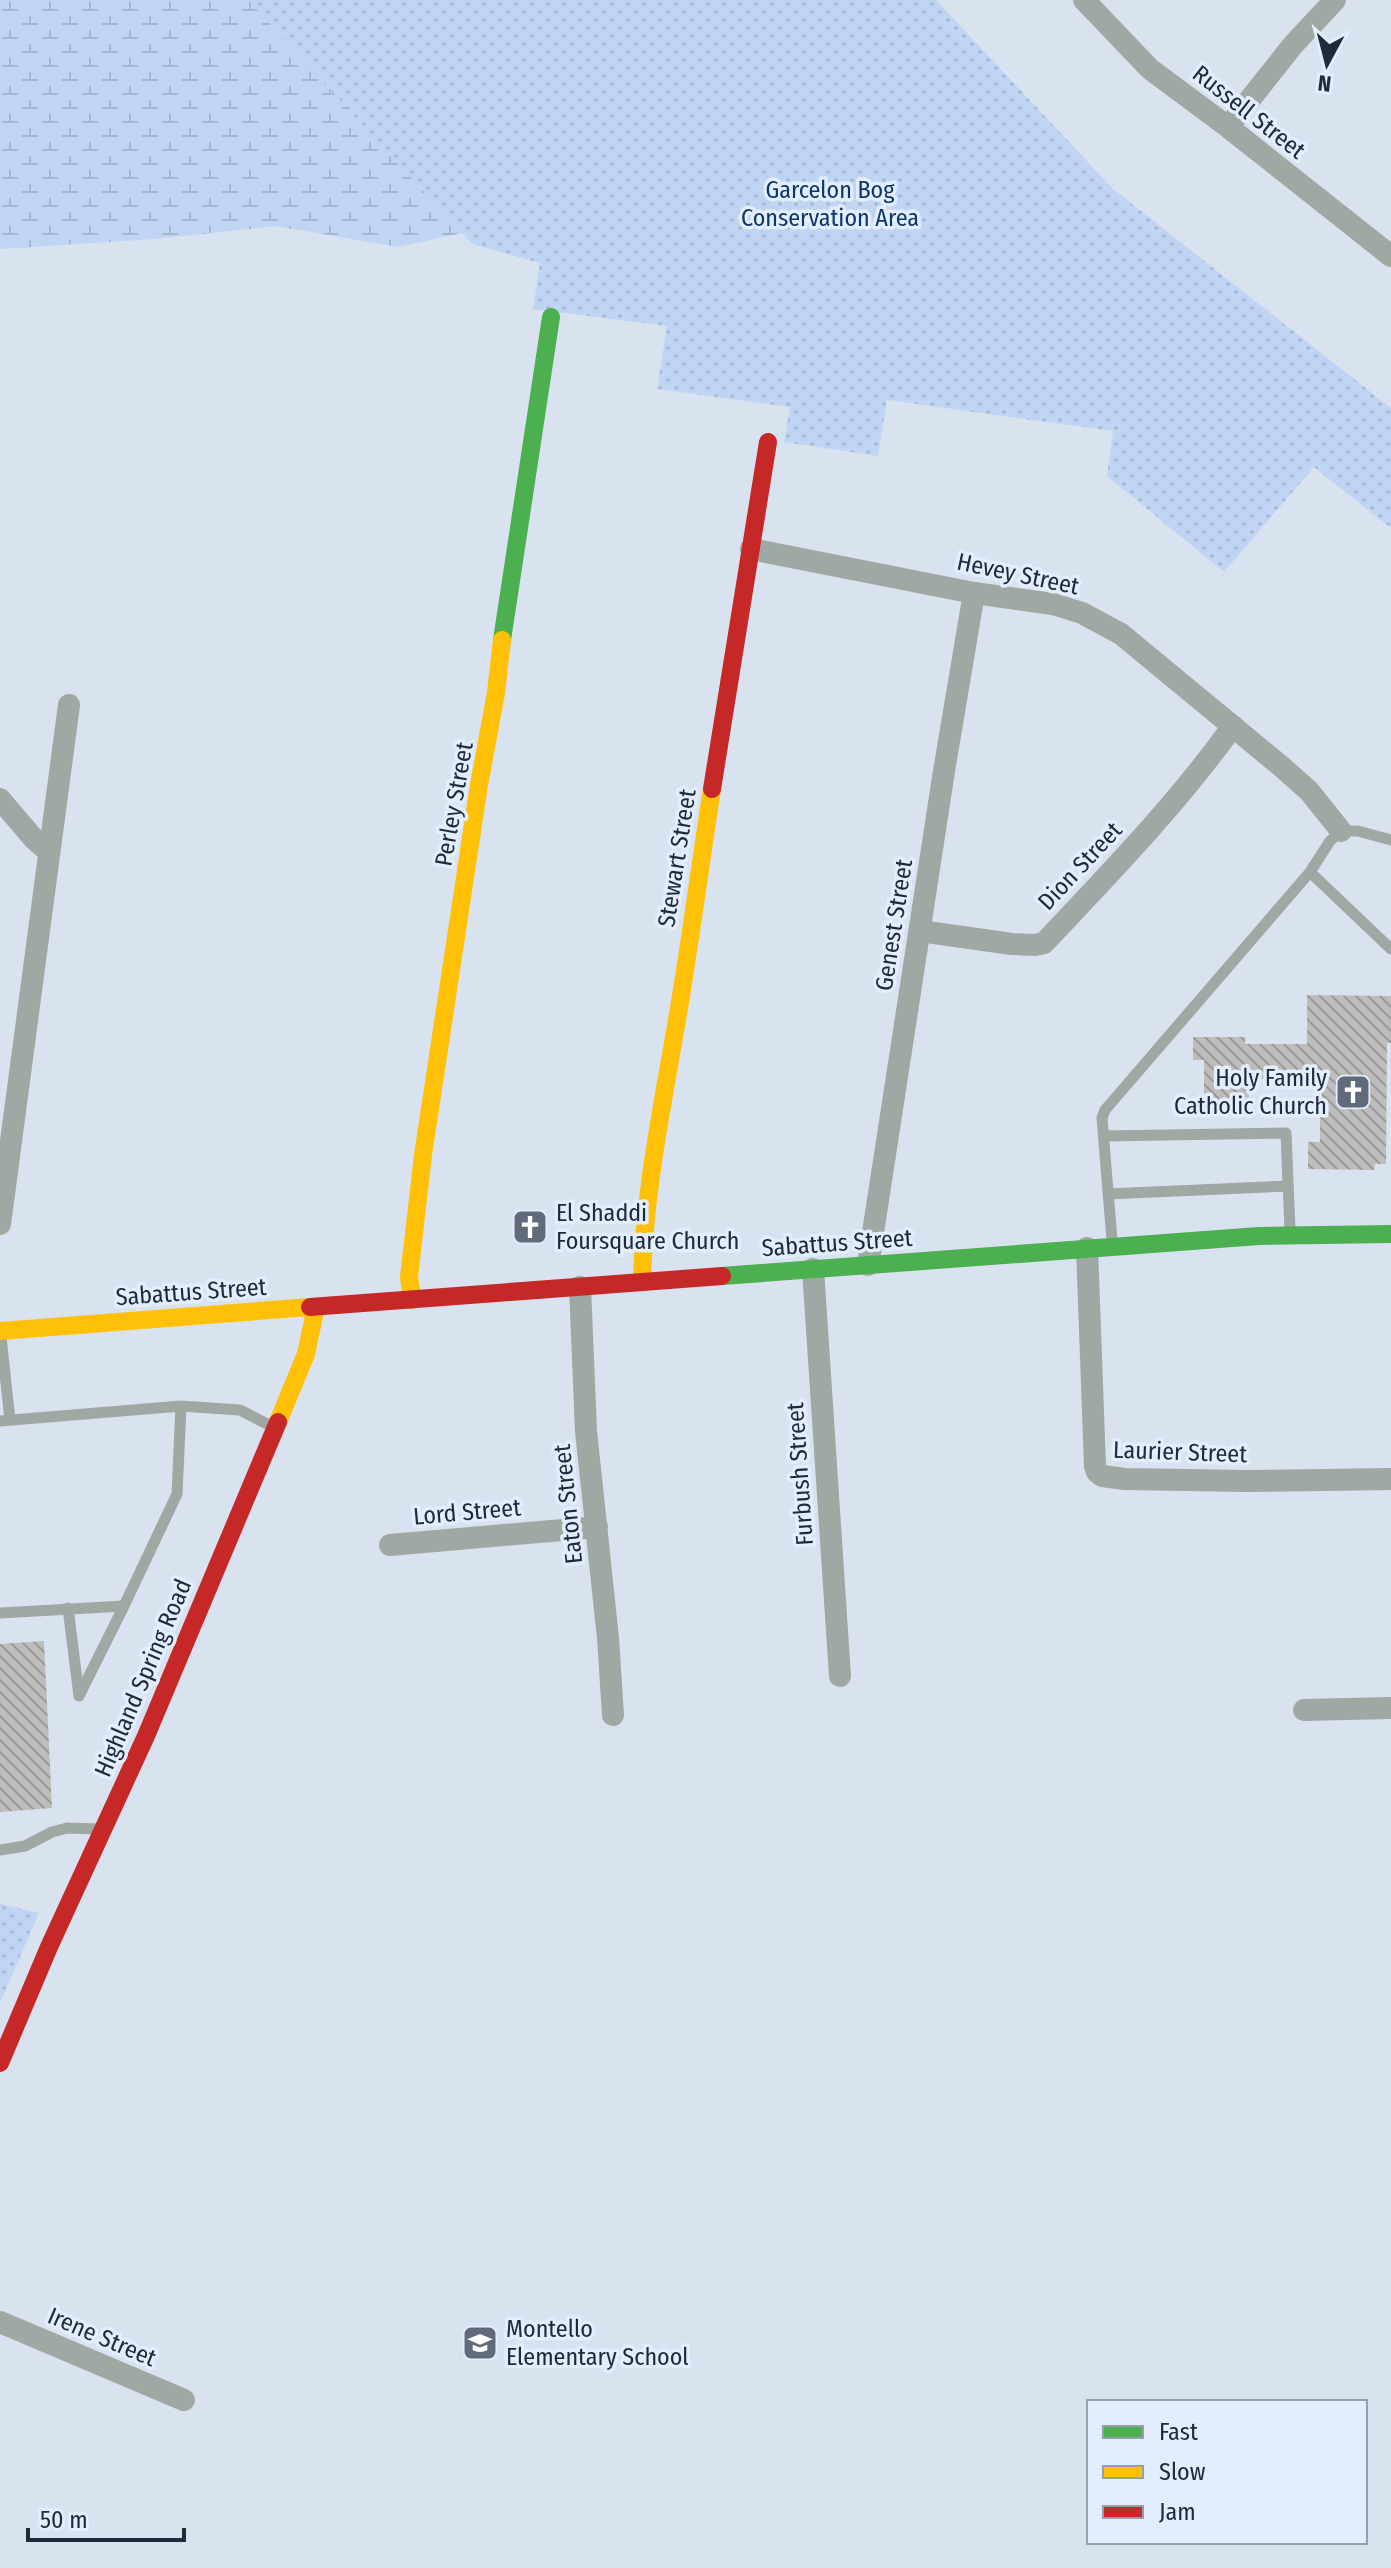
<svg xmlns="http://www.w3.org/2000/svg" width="1391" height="2568" font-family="'Fira Sans Condensed',sans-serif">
<defs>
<pattern id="wetland-marsh" width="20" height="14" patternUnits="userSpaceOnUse" patternTransform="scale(2)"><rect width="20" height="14" fill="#c0d5f3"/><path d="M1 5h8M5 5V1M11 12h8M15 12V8" fill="none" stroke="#a5b7d1"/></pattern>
<pattern id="park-dots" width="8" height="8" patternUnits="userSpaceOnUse" patternTransform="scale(2)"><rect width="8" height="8" fill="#c0d5f3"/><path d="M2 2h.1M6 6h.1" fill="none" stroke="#a5b7d1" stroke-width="1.8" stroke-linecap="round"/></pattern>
<pattern id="building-back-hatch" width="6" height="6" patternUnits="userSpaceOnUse" patternTransform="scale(2)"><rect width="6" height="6" fill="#bebdbb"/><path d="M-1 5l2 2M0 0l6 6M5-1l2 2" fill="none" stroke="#9a9a99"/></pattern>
</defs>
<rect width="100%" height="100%" fill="#d9e2ef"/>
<!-- wetland -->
<path fill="url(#wetland-marsh)" d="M0 0H633L521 220 398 247 276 226 155 239 0 249Z"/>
<!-- park -->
<path fill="url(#park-dots)" d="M248 0H936L1113 189 1391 408V528L1314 467 1224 572 1107 476 1113 431 887 400 878 456 784 442 790 407 657 389 667 326 533 309 540 263 472 244Z
M0 1904 39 1913 0 2003Z"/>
<!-- building -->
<path fill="url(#building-back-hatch)" d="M1307 995 1391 996V1043H1387L1386 1164H1375L1374 1170 1308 1169V1142H1320V1075H1276V1079H1249V1104H1204V1060H1193V1037H1245V1044H1307Z
M44 1641 52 1808 0 1812V1644Z"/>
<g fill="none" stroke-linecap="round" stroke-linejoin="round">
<!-- lane -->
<path stroke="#9fa8a2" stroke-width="11" d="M1310 872 1391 949
M1104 1136 1286 1133 1290 1230
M1108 1194 1288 1186
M1112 1240 1102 1118 1105 1110 1310 872 1330 841 1341 831H1358L1391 840
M1 1337 10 1420
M181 1406 240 1410 271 1426
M0 1421 181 1406 177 1494 124 1606 0 1613
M68 1608 79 1696 124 1606
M0 1850 25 1846 52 1832 67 1828 99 1829"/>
<!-- street -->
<path stroke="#9fa8a2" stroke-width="22" d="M1084 0 1150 69 1228 127 1391 256
M1228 127 1293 45 1335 0
M751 549 974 593 1053 604 1082 613 1121 634 1282 767 1309 791 1341 831
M0 799 34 839 49 852
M920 931 1012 944 1035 945 1044 943C1110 873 1177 804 1233 726
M0 1224 69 705
M1087 1248 1095 1466 1097 1472 1102 1476 1125 1479 1246 1481 1391 1479
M868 1265 944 771 974 593
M813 1269 840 1676
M580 1287 586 1431 608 1638 613 1715
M390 1545 597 1527
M1304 1710 1391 1708
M0 2322 184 2400"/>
<!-- fast -->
<path stroke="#4caf50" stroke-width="18" d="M502 640 551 317
M722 1276 1259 1236 1391 1234"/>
<!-- slow -->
<path stroke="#ffc107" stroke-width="18" d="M642 1282C644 1193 662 1108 677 1020 690 944 700 866 712 789
M412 1300 409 1277 423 1155 479 785 496 693 502 640
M0 1331 310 1307
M278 1422 306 1354 316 1307"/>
<!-- jam -->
<path stroke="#c62828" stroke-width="18" d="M712 789 768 442
M310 1307 722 1276
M0 2063 49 1947 146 1736 278 1422"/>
</g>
<!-- icons -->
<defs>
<symbol id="church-square" viewBox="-11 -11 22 22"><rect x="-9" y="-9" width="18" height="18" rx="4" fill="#616a79" stroke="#e2edfe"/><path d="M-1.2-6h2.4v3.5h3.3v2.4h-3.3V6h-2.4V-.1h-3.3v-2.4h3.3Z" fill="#fff"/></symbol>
<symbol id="school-square" viewBox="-11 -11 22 22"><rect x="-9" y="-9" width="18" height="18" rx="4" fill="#616a79" stroke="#e2edfe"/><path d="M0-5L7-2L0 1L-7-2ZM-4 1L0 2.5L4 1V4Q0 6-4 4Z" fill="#fff"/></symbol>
</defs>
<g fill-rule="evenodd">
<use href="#church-square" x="1333" y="1072" width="40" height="40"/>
<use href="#church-square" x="510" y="1207" width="40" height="40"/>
<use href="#school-square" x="460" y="2323" width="40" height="40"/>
</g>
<g text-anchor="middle" stroke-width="7" stroke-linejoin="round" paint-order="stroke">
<!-- street labels -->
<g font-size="24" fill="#202a39" stroke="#e2edfe">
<text transform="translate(1249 112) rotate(38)" y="8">Russell Street</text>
<text transform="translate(1018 574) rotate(12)" y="8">Hevey Street</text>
<text transform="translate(454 804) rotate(-80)" y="8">Perley Street</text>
<text transform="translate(677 858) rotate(-81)" y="8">Stewart Street</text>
<text transform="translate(1080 866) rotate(-47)" y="8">Dion Street</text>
<text transform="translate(894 925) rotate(-81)" y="8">Genest Street</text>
<text transform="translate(837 1243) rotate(-4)" y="8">Sabattus Street</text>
<text transform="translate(191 1292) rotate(-4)" y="8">Sabattus Street</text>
<text transform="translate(1180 1452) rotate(2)" y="8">Laurier Street</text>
<text transform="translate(800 1474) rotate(-94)" y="8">Furbush Street</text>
<text transform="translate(568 1504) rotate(-96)" y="8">Eaton Street</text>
<text transform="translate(467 1512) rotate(-5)" y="8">Lord Street</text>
<text transform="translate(143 1678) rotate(-67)" y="8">Highland Spring Road</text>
<text transform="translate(102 2337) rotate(23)" y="8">Irene Street</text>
</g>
<!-- park labels -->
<g font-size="24" fill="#0c366c" stroke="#e2edfe">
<text x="830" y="198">Garcelon Bog<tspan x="830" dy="28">Conservation Area</tspan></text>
</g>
<!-- poi labels -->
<g font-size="24" fill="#202a39" stroke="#e2edfe" text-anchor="start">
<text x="1327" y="1086" text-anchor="end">Holy Family<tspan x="1327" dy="28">Catholic Church</tspan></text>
<text x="556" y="1221">El Shaddi<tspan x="556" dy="28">Foursquare Church</tspan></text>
<text x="506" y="2337">Montello<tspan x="506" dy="28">Elementary School</tspan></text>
</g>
</g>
<!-- legend -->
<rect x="1087" y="2400" width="280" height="144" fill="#e2edfe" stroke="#949faf" stroke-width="2"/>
<rect x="1103" y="2426" width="40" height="12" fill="#4caf50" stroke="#949faf" stroke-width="2"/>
<text x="1159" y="2440" font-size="24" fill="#202a39">Fast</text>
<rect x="1103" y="2466" width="40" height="12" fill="#ffc107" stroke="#949faf" stroke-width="2"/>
<text x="1159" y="2480" font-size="24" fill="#202a39">Slow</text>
<rect x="1103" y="2506" width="40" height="12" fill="#c62828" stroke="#949faf" stroke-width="2"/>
<text x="1159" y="2520" font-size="24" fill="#202a39">Jam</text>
<!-- north arrow -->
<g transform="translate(1327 64) rotate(187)" stroke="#e2edfe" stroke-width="6" paint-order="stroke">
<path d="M0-6L14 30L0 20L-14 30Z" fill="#202a39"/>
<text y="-12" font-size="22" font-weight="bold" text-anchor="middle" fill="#202a39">N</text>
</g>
<!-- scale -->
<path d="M28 2528v12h156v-12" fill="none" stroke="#202a39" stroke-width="4"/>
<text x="40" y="2528" font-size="24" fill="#202a39" stroke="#e2edfe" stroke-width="6" paint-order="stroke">50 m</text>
</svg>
